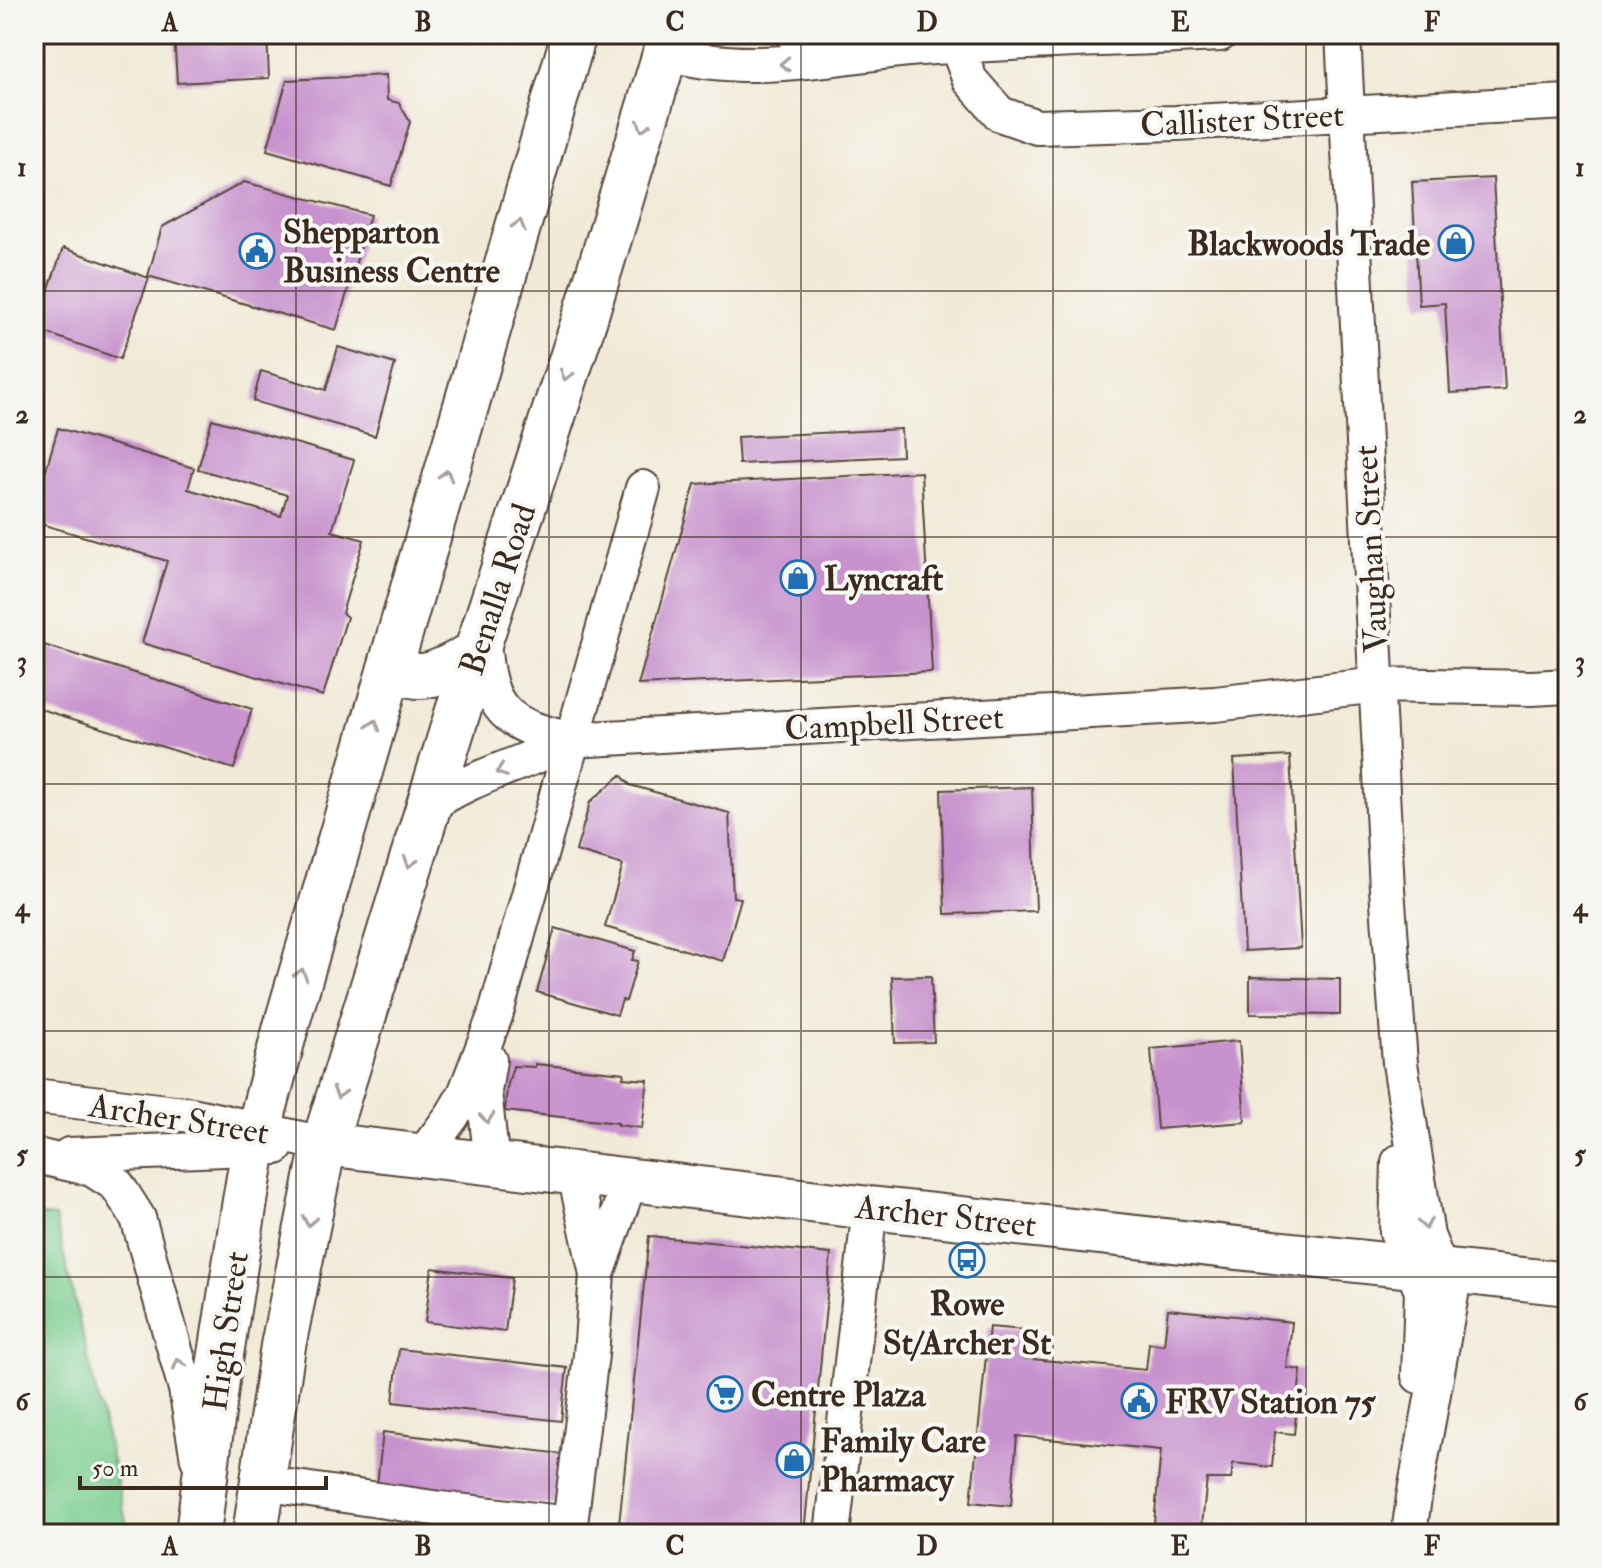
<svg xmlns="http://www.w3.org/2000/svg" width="1602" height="1568" font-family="'IM FELL Double Pica',serif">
<rect width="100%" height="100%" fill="#f6f6f2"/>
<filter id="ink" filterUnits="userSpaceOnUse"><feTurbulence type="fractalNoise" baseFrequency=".0125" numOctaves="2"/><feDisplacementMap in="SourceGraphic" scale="16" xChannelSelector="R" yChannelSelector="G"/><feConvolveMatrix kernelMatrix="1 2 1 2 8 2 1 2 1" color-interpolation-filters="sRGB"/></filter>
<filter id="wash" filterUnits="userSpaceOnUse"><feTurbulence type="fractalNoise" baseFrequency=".006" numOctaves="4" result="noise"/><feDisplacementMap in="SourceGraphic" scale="32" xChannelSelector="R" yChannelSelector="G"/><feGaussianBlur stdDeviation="1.8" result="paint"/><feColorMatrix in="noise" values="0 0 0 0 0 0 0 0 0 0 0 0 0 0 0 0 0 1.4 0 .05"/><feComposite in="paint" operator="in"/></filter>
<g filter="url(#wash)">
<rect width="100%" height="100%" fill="#f1ead7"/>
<!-- green -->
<path fill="#7cce91" stroke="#5c7c58" stroke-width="2" d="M34 1215 55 1217 126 1521 125 1534H34Z"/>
<g id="blocks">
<!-- building -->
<path fill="#c892ce" d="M174 34H267L269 78 177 83Z
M386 75 387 100 399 103 410 122 391 186 267 150 287 80Z
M1493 178 1505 390 1450 393 1445 303 1419 305 1412 182Z
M244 182 370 215 336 330 148 276 162 227Z
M63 248 149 278 120 359 35 329Z
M338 347 395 364 375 436 253 401 261 371 326 390Z
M212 419 354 460 332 531 364 540 342 613 347 617 323 696 142 643 167 561 34 522V512L58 428 194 468 188 489 281 516 287 495 198 469Z
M901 429 902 456 739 464 737 437Z
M921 472 932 672 638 685 695 484Z
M34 642 252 709 234 769 34 707Z
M1290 756 1301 948 1244 951 1234 759Z
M621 775 630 785 729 813 733 897 741 898 723 961 605 927 623 865 576 851 590 802Z
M1032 787 1036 911 945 914 941 790Z
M555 928 635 951 632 960 638 961 626 1001 622 1000 617 1015 537 992Z
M931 976 934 1042 895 1043 892 977Z
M1250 977 1340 979V1015L1250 1014Z
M1239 1041 1245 1122 1157 1129 1151 1049Z
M535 1064 624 1073 623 1078 648 1080 642 1128 618 1125V1123L505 1111 507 1088 513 1066 535 1067Z
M649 1236 831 1254 804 1534H618Z
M432 1268 512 1278 505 1332 425 1322Z
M1168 1309 1292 1322 1287 1368 1301 1370 1294 1434 1275 1432 1272 1467 1233 1463 1231 1479H1207L1202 1525 1254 1530V1534H1153L1161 1450 1017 1436 1011 1506 971 1502 989 1327 1025 1330 1022 1358 1146 1370 1149 1343 1164 1345Z
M399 1349 567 1368 561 1421 393 1402Z
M383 1432 563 1454 557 1506 377 1485Z"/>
</g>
</g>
<g filter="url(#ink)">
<use href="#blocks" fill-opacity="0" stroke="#56473a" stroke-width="2"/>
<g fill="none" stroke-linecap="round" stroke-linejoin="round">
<defs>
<path id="minor" d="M793 34 866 43
M1343 34 1387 889 1400 1063 1427 1236 1451 1295 1414 1497 1409 1534
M957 46 970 80 1000 114 1037 127 1176 123 1568 102
M665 52C749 78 835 55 920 48 1020 41 1120 39 1220 34
M483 641C488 712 506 725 572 740L1215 704 1378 685 1532 688 1568 686
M428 807C470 776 525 764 572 740
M489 1060 484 1091 492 1165
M34 1096 192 1115 324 1144
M69 1155 276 1147
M37 1156 92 1169 117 1185 138 1218 186 1389 198 1459
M422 1156 452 1116 465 1094 495 1016 643 488
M1399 1162 1397 1232 1422 1291 1419 1376
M575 1174 597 1274
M262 1483 440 1509 570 1524 591 1355 597 1274 630 1180
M832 1534 870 1208"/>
<path id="major" d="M324 1144 870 1208 1568 1284"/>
<path id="highway" d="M393 659C413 694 450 666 476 653
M198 1534 217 1380 245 1201 254 1148 287 1023 574 34
M255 1534 283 1346 324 1144 476 653 585 318 671 34"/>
</defs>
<!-- minor casing -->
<use href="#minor" stroke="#56473a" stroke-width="38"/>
<!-- major casing -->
<use href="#major" stroke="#56473a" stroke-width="46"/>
<!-- highway casing -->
<use href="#highway" stroke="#56473a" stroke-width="48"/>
<!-- minor -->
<use href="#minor" stroke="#fff" stroke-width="34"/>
<!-- major -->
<use href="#major" stroke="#fff" stroke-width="42"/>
<!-- highway -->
<use href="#highway" stroke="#fff" stroke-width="44"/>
</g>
<!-- one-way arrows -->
<defs><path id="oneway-chevron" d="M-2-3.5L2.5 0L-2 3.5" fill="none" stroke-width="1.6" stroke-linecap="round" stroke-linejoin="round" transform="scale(2)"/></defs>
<g stroke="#a79f9a">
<use href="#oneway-chevron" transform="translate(785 64) rotate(178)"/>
<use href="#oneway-chevron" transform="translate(643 126) rotate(107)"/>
<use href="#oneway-chevron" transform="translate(519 225) rotate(-74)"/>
<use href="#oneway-chevron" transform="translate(566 375) rotate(108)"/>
<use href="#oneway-chevron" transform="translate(446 475) rotate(-74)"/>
<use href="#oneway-chevron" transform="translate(374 725) rotate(-74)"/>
<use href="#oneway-chevron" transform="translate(501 771) rotate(160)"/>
<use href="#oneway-chevron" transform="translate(410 862) rotate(108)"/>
<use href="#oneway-chevron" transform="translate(301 974) rotate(-74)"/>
<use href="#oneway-chevron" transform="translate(339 1093) rotate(106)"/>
<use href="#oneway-chevron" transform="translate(487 1118) rotate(84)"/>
<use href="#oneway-chevron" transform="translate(309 1221) rotate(101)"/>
<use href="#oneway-chevron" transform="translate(1425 1224) rotate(81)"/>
<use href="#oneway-chevron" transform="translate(179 1364) rotate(-106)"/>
</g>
</g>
<!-- grid -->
<path fill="none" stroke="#3b2a1e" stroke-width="2" stroke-opacity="0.55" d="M296 34V1534M549 34V1534M801 34V1534M1053 34V1534M1306 34V1534M34 291H1568M34 537H1568M34 784H1568M34 1031H1568M34 1277H1568"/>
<!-- icons -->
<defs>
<symbol id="shop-ring" viewBox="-11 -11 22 22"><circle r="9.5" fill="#f6f6f2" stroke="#1f6fb2" stroke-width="1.5"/><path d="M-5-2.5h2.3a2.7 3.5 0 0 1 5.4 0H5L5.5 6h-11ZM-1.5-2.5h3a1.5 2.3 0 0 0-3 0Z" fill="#1f6fb2"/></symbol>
<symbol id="civic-ring" viewBox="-11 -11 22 22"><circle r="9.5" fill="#f6f6f2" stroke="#1f6fb2" stroke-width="1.5"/><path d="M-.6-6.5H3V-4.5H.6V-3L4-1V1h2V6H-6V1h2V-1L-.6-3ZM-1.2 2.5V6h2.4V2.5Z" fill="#1f6fb2"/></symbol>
<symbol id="bus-ring" viewBox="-11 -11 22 22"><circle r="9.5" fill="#f6f6f2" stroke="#1f6fb2" stroke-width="1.5"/><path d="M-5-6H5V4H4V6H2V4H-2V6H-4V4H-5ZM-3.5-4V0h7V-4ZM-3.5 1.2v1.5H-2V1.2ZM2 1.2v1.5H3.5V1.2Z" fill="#1f6fb2"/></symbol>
<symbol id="supermarket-ring" viewBox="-11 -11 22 22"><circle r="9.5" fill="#f6f6f2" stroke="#1f6fb2" stroke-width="1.5"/><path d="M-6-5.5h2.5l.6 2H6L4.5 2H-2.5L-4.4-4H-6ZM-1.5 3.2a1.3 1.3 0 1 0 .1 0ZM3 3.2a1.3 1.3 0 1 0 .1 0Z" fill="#1f6fb2"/></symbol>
</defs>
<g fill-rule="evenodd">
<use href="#shop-ring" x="1436" y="223" width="40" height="40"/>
<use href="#civic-ring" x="237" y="231" width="40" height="40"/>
<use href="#shop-ring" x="778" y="558" width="40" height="40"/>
<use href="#bus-ring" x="947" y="1240" width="40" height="40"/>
<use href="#supermarket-ring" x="705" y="1374" width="40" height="40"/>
<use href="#civic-ring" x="1119" y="1381" width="40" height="40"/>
<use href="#shop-ring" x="774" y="1440" width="40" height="40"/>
</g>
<g text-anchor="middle" stroke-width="8" stroke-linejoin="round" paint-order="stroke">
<!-- street labels -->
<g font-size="34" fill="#3b2a1e" stroke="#f6f6f2">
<text transform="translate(1242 119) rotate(-3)" y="12">Callister Street</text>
<text transform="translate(1370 549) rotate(-93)" y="12">Vaughan Street</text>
<text transform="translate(497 589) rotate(-72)" y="12">Benalla Road</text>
<text transform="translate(894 722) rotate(-3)" y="12">Campbell Street</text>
<text transform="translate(179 1118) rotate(9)" y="12">Archer Street</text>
<text transform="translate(946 1215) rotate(6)" y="12">Archer Street</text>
<text transform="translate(225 1331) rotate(-82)" y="12">High Street</text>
</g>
<!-- poi labels -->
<g font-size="34" font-weight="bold" fill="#3b2a1e" stroke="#f6f6f2" text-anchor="start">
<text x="283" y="243">Shepparton<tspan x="283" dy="39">Business Centre</tspan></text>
<text x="1430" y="255" text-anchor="end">Blackwoods Trade</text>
<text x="824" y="590">Lyncraft</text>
<text x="967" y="1315" text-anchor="middle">Rowe<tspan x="967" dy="39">St/Archer St</tspan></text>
<text x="751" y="1406">Centre Plaza</text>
<text x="1165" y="1413">FRV Station 75</text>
<text x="820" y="1452">Family Care<tspan x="820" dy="39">Pharmacy</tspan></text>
</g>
</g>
<!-- margin -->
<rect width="1602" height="1568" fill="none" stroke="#f6f6f2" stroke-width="88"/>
<!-- scale -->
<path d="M80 1476v12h246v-12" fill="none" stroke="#3b2a1e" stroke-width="4"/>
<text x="92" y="1476" font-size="24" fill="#3b2a1e" stroke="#f6f6f2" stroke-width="6" paint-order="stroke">50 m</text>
<rect x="44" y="44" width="1514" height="1480" fill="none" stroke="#3b2a1e" stroke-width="3"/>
<g font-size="26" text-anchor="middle" font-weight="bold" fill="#3b2a1e">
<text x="170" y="31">A</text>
<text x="423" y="31">B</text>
<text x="675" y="31">C</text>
<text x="927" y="31">D</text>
<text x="1180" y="31">E</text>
<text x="1432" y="31">F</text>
<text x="22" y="176">1</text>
<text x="1580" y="176">1</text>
<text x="22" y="423">2</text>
<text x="1580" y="423">2</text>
<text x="22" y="670">3</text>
<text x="1580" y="670">3</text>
<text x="22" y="916">4</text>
<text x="1580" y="916">4</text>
<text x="22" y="1163">5</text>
<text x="1580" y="1163">5</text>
<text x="22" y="1410">6</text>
<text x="1580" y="1410">6</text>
<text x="170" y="1555">A</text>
<text x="423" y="1555">B</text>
<text x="675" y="1555">C</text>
<text x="927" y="1555">D</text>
<text x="1180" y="1555">E</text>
<text x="1432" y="1555">F</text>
</g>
</svg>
